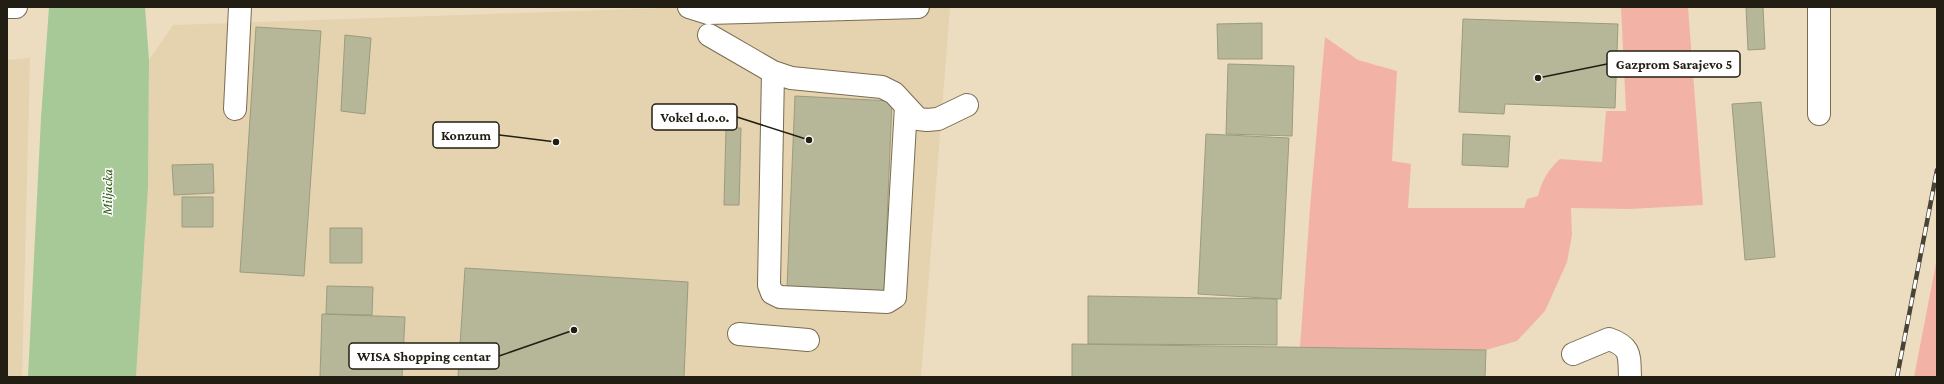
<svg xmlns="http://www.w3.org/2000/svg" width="1944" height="384" font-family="'Crimson Pro',serif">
<rect width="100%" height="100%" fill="#ecddc0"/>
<!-- built -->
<path fill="#e5d2ae" d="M694 7H950L921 377H136L148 187 149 60 173 25Z
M30 58 22 377H7V60Z"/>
<!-- green -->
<path fill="#f2b3a6" d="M1621 7H1688L1703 205 1630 209 1571 208 1572 235 1567 262 1545 311 1517 341 1486 350 1300 347 1310 208 1325 37 1358 60 1397 71 1392 161 1411 164 1408 208H1524L1527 199 1538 196C1542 180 1548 170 1560 159L1602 162 1606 111H1626Z
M1937 258V377H1914Z"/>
<!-- water -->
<path fill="#a7c997" d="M49 7H145L149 60 148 187 136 377H28L41 118Z"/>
<!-- building -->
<path fill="#b5b798" stroke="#9a9c7e" d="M1746 7H1763L1765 49 1748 50Z
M1463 19 1618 24 1615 108 1505 104 1504 114 1459 112Z
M1262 23V59H1218L1217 24Z
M256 27 321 31 304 276 240 272Z
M345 35 371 38 365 114 341 111Z
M1228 64 1294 66 1292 136 1226 134Z
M795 96 892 101 884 293 787 288Z
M1761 102 1775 257 1745 260 1732 104Z
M726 128H741L739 205H724Z
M1206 134 1289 138 1281 299 1198 294Z
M1463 134 1510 136 1508 167 1462 165Z
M213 164 214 193 174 195 172 165Z
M182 197H213V227H182Z
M330 228H362V263H330Z
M465 268 688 282 684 377H458Z
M327 286 373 287 372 315 326 314Z
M1088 296 1277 299V345L1088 344Z
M322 314 405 317 402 377H320Z
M1072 344 1486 350 1485 377H1072Z"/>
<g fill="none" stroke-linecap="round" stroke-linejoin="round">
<defs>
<path id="minor" d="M689 7 708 13 918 7
M709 35 773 72 791 78 882 87 894 93 918 119 927 120 938 119 967 105
M773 72 769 285 772 293 780 297 887 302 895 297 906 106
M235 109 240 7
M1819 114V7
M739 334 808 340
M1573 354 1609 339C1632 347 1629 356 1630 377"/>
<path id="major" d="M7 7H16"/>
</defs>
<!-- minor casing -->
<use href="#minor" stroke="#796c52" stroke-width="24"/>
<!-- major casing -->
<use href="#major" stroke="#796c52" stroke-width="24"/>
<!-- minor -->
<use href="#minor" stroke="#fff" stroke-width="22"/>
<!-- major -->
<use href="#major" stroke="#fff" stroke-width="22"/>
<defs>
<path id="rail" d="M1897 377 1937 170"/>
</defs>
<!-- rail casing -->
<use href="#rail" stroke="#4b4436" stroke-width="4.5"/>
<!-- rail -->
<use href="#rail" stroke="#fff" stroke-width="3" stroke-dasharray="9" stroke-linecap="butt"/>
</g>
<g text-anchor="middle" stroke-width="3" stroke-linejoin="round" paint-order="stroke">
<!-- water labels -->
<g font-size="14" font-style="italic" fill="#2e5813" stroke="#fff">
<text transform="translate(107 192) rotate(-89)" y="5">Miljacka</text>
</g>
</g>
<!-- callouts -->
<path fill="none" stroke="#231e13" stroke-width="1.5" d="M1538 78L1607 64M809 140L737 117M556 142L499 135M574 330L499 356"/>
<g fill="#231e13" stroke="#fff" stroke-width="1.5">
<circle cx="1538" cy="78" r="4"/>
<circle cx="809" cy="140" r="4"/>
<circle cx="556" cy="142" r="4"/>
<circle cx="574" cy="330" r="4"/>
</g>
<g fill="#fff" stroke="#231e13" stroke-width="1.5">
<rect x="1607" y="51" width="133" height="26" rx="4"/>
<rect x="652" y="104" width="85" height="26" rx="4"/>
<rect x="433" y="122" width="66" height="26" rx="4"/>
<rect x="349" y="343" width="150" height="26" rx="4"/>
</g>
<g font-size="14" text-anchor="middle" font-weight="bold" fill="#231e13">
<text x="1674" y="69">Gazprom Sarajevo 5</text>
<text x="695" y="122">Vokel d.o.o.</text>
<text x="466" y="140">Konzum</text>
<text x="424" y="361">WISA Shopping centar</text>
</g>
<!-- border -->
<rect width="1944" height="384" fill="none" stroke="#231e13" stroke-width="16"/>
</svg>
